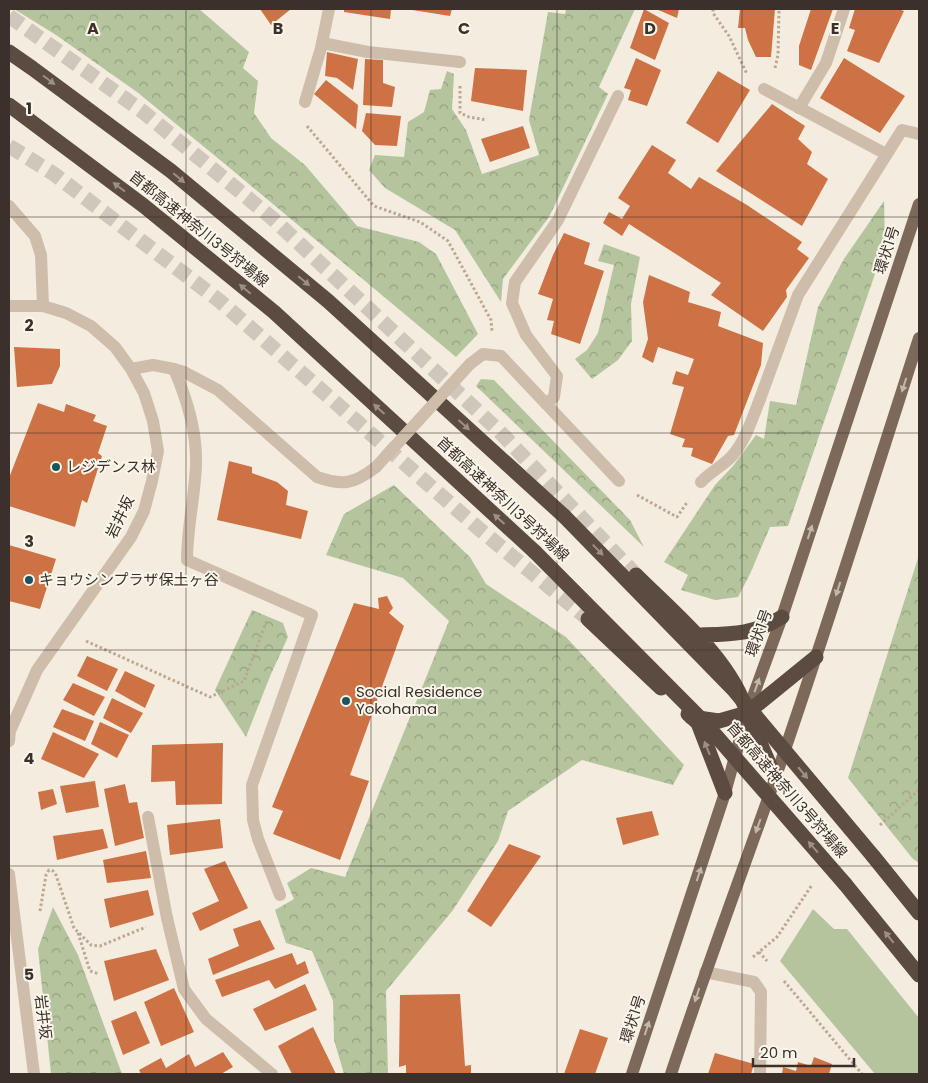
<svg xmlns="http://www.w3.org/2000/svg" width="928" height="1083" font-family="Poppins,'Noto Sans JP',sans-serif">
<defs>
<pattern id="forest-crowns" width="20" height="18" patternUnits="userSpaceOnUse" patternTransform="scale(1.25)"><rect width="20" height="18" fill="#b4c59e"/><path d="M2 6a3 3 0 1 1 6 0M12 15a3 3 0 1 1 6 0" fill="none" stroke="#94a181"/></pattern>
</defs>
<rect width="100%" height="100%" fill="#f4ecdf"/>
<!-- grass -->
<path fill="#b4c59e" d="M813 909 834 929H847L919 1018V1074H875L780 961Z"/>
<!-- forest -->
<path fill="url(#forest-crowns)" d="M14 9H199L249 52 243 68 258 81 254 113 271 138 305 165 357 226 419 242 436 254 478 334 456 357 231 169 137 92 56 35Z
M566 9H635L599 87 608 94 549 217 503 279 501 302 455 230 385 188 369 170 375 155 404 157 408 122 424 112 430 90 441 89 447 71 454 74 452 109 466 130 482 174 539 155 529 120 548 12 565 14Z
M884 201 885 245 788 526 770 527 750 574 738 597 715 600 681 590 688 575 664 562 715 485 733 466 756 435 764 439 770 401 796 405 818 307 844 259Z
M604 244 640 257 631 304 632 341 618 360 592 379 575 359 587 350 598 333 614 265 598 261Z
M481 379 494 380 630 520 644 547 476 386Z
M394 485 470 557 486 584 566 637 684 765 673 785 582 760 508 811 498 841 453 910 386 991 388 1074H344L334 1040 333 1001 312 951 286 943 275 910 294 899 287 883 311 868 345 877 449 621 403 578 326 555 344 514Z
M919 555V863L913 859 848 778Z
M252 610 283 623 288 637 271 674 246 737 215 690Z
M53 907 78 955 122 1074H51L38 949Z"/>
<!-- building -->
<path fill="#cc7245" d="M260 9H291L271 25Z
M344 9H391L390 19 344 12Z
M406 9H452L450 16Z
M644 9 669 23 655 60 630 48Z
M656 9H679L677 18Z
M740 9H775L771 57H756L748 40 745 28H738Z
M811 9H833L811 70 799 65V46Z
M855 9H898L904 11 879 63 847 51 855 30 849 28Z
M327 52 358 59 353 90 337 78 325 76Z
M636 58 661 70 647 106 628 100 631 90 624 88Z
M844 58 905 96 880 133 820 98Z
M365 59 383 60V83L395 87 392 107 363 105Z
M475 68 527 70 523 111 471 101Z
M718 71 750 90 718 143 686 123Z
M326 80 358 105 356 129 314 94Z
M772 104 805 126 798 139 812 152 807 164 828 179 802 226 716 171Z
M366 113 401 116 397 146 375 145 362 131Z
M523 126 530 148 490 162 481 139Z
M652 145 676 160 668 173 691 189 699 177 747 205 802 242 797 249 809 258 786 290 787 297 763 331 711 295 721 283 629 224 622 236 603 223 609 212 622 219 630 206 618 198Z
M564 233 590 243 584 264 604 271 580 344 551 334 554 321 547 320 553 299 538 294 553 255Z
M649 275 690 292 688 302 721 312 718 326 763 343 761 365 734 435 728 436 712 464 691 456 693 448 682 447 685 439 670 434 684 387 672 384 676 371 688 375 694 359 658 347 653 363 642 357 648 339 643 302Z
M14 347 60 349V366L52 384 17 387Z
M38 403 64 412 66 404 96 415 93 421 107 426 98 453 102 456 87 503 82 500 75 527 9 506V478Z
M229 461 252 467V473L277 482 288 491 286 505 308 511 301 539 217 520Z
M9 545 56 559 40 609 9 601Z
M387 596 393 608 389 613 404 626 350 775 369 781 340 860 273 834 283 811 272 807 354 603 379 609 378 598Z
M87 656 118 669 107 691 77 676Z
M125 671 155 685 145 708 115 691Z
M73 683 105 697 94 716 63 700Z
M112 698 143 713 131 733 103 718Z
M62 709 94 721 85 741 53 727Z
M100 722 129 735 117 758 91 744Z
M53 732 99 754 84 778 41 759Z
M223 743 222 804 176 805 175 781 151 782 152 745Z
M95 781 99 807 66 813 60 786Z
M125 784 129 803 137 802 144 838 115 846 104 789Z
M53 789 57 804 41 810 38 792Z
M652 811 659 835 623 845 616 818Z
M220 819 223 848 170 855 167 825Z
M103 829 108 848 57 860 53 836Z
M509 844 541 856 491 927 467 911Z
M146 851 151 878 107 883 103 860Z
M225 861 248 908 200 931 192 913 219 901 204 869Z
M148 890 154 915 110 928 104 899Z
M260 920 275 949 213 975 208 959 239 946 233 929Z
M156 949 169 980 114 1001 104 961Z
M292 953 297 965 305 961 309 973 275 989 269 980 222 997 215 980Z
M305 984 317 1010 265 1031 253 1009Z
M174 988 194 1032 161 1046 144 1002Z
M460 994 465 1066 471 1065V1074H406V1065L399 1067 400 995Z
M136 1011 150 1043 123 1055 111 1021Z
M313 1027 336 1074H292L278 1046Z
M580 1029 608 1038 595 1074H564Z
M223 1052 233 1067 221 1074H141L139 1070 161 1058 166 1068 189 1054 195 1067Z
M715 1053 754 1064 751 1074H708Z
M814 1057 832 1064 829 1074H782L783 1067 796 1071 798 1062 811 1066Z"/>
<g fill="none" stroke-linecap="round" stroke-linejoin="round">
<!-- motorway-tunnel -->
<path stroke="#cfc7bb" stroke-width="15" stroke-dasharray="15 8" stroke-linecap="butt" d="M9 16 142 111 272 218 499 431 636 575
M9 146 54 174 221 302 478 528 588 619"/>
<!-- path -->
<path stroke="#baa894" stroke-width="3" stroke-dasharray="2.5 2.5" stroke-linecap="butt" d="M713 9V13L729 36 747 74
M775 68 778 55 779 10
M460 86V113L469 117 487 120
M307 126 374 206 420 222 448 241 491 320 492 332
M637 495 677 517 688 501
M86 641 210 697 244 681 267 620
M880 825 919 790
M40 911 46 875 49 870 53 871 56 875 74 928 91 945 100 946 146 927
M78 933 90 971 99 974
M759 952 767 961
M753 957 777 937 812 885
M784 981 862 1074"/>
<!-- service -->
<path stroke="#cebdaa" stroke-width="12" d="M322 43 368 52 460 62
M799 108 826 63 844 9
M174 369C187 399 197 431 196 464 195 496 187 528 187 560L312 615 252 785 253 820 258 839 280 895
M701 482C710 472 723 466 732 456 746 440 752 419 760 399
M148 817 167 918
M705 972 754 982 761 992 760 1074"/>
<!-- minor -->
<path stroke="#cebdaa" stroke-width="12" d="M764 89 886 154
M305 102 321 48 329 9
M9 206 35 236 41 255 43 306
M9 306H43L66 313 91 326 115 347 131 369 144 393 153 421 158 451 152 481 144 511 131 537 37 670 10 731 9 741
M470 364 483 354 501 356 619 481
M131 369 153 365 174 369 184 372 218 390 317 477C343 486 354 484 376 467
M760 399 798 295 902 130 919 134
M546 404 554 397 557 376 526 335 512 303 515 282 558 220 618 96
M9 874 34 1074
M167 918 184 989 206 1019 272 1074"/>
<!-- primary -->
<path stroke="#7d695a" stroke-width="12" d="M632 1074 725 793 747 713 782 617 919 204
M671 1074C704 974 741 876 776 776 826 631 872 484 919 338"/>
<!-- motorway -->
<path stroke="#5c4b40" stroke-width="15" d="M9 52 32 68 171 171 328 301 564 516
M9 105 144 206 274 312 535 552
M636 575C674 613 732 660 747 713L775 777
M588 619 661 688
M697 635C729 634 754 635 782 617
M688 714 698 723 725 793
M691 717 719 721 747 713 816 657
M873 856 919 913
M845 884 919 975"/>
<!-- minor-bridge -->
<path stroke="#cebdaa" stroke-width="12" d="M376 467 470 364"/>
<!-- motorway-bridge -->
<path stroke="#5c4b40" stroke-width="15" d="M564 516 733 689 873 856
M535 552 704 722 845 884"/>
</g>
<!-- one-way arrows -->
<defs><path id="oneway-solid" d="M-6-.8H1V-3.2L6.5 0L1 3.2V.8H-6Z" transform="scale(1.25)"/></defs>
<g fill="#9c8f85">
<use href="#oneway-solid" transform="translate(49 80) rotate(37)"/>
<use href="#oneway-solid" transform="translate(179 178) rotate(40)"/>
<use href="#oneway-solid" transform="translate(119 187) rotate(-143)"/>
<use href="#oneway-solid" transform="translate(304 281) rotate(40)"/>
<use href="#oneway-solid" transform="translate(245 289) rotate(-140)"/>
<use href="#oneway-solid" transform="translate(379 409) rotate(-138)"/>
<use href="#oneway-solid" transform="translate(464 425) rotate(42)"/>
<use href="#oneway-solid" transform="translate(499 519) rotate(-138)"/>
<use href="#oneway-solid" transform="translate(598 550) rotate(46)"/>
<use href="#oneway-solid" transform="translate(707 748) rotate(-112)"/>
<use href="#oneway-solid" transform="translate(803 773) rotate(50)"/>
<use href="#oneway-solid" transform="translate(813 847) rotate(-131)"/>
<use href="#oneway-solid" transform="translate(889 937) rotate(-129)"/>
</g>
<g fill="#c2b7aa">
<use href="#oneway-solid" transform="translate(904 385) rotate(108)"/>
<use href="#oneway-solid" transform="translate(810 532) rotate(-72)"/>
<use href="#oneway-solid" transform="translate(838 589) rotate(108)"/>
<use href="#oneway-solid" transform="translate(757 685) rotate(-70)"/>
<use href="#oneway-solid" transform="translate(758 826) rotate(110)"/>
<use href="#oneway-solid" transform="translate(699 874) rotate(-72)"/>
<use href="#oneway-solid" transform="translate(697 995) rotate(108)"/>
<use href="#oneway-solid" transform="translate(647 1028) rotate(-72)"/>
</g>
<!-- grid -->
<path fill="none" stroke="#3b312a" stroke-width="1" stroke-opacity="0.55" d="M186 9V1074M371 9V1074M557 9V1074M742 9V1074M9 217H919M9 433H919M9 650H919M9 866H919"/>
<!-- markers -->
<g fill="#1c555f" stroke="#fbf6ec" stroke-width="2">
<circle cx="56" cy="467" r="5"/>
<circle cx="29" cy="580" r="5"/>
<circle cx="346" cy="701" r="5"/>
</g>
<g text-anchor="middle" stroke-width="4" stroke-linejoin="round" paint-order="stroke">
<!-- street labels -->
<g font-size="15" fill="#3b312a" stroke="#fbf6ec">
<text transform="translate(199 229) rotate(39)" y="5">首都高速神奈川3号狩場線</text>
<text transform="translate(887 250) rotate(-72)" y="5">環状1号</text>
<text transform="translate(503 499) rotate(43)" y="5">首都高速神奈川3号狩場線</text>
<text transform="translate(120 517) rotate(-64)" y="5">岩井坂</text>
<text transform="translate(759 633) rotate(-70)" y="5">環状1号</text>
<text transform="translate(787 790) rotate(49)" y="5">首都高速神奈川3号狩場線</text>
<text transform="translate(43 1017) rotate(83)" y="5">岩井坂</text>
<text transform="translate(633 1019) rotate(-72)" y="5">環状1号</text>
</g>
<!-- poi labels -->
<g font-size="15" fill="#3b312a" stroke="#fbf6ec" text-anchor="start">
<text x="66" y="472">レジデンス林</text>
<text x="39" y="585">キョウシンプラザ保土ヶ谷</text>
<text x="356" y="697">Social Residence<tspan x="356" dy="17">Yokohama</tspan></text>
</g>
</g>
<g font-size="16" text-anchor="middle" font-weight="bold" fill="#3b312a" stroke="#fbf6ec" stroke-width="4" stroke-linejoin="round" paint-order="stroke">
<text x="93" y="34">A</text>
<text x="278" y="34">B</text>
<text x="464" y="34">C</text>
<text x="650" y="34">D</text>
<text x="835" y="34">E</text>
<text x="29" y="114">1</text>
<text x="29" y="331">2</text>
<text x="29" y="547">3</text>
<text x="29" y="764">4</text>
<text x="29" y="980">5</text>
</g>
<!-- border -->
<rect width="928" height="1083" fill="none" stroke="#3b312a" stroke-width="20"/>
<!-- scale -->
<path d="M753 1058v8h101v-8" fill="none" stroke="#3b312a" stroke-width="2.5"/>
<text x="760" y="1058" font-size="15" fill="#3b312a" stroke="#fbf6ec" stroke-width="4" paint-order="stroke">20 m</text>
</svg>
